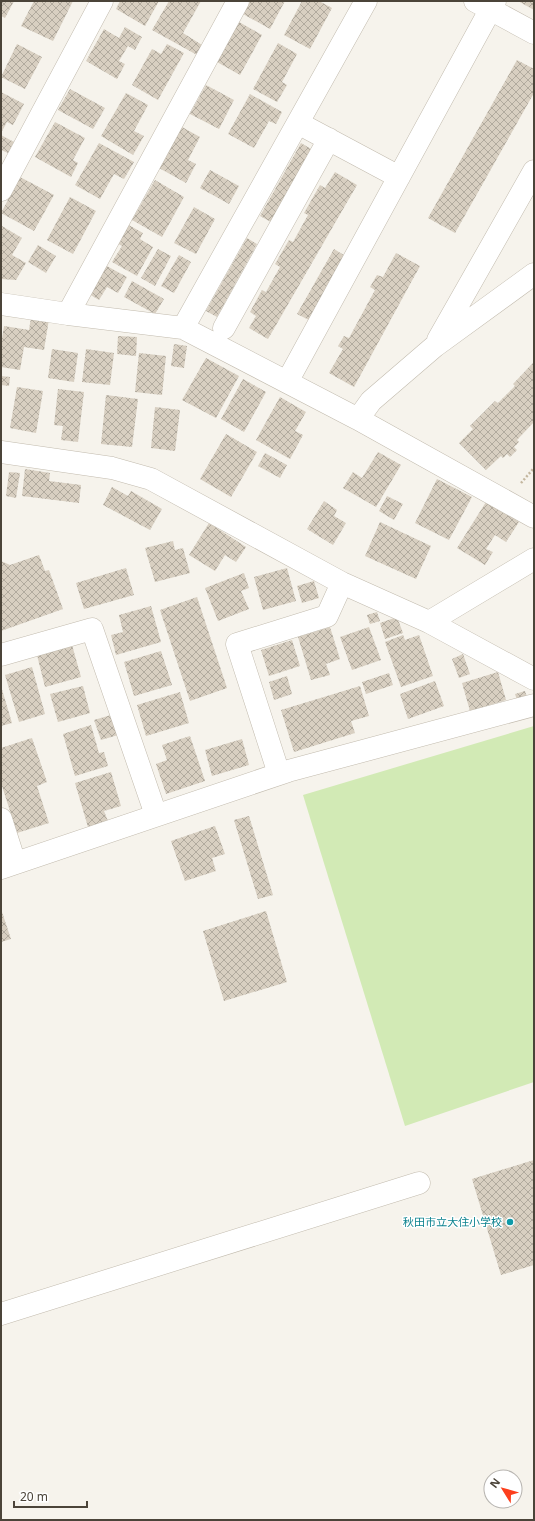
<svg xmlns="http://www.w3.org/2000/svg" width="535" height="1521" font-family="'Noto Sans','Noto Sans JP',sans-serif">
<defs>
<pattern id="building-cross-hatch" width="8" height="8" patternUnits="userSpaceOnUse"><rect width="8" height="8" fill="#d8cfc1"/><path d="M0 0l8 8M0 8l8-8" fill="none" stroke="#b1aa9e"/></pattern>
</defs>
<rect width="100%" height="100%" fill="#f6f3ec"/>
<!-- grass -->
<path fill="#d2eab5" d="M534 726V1082L405 1126 303 795Z"/>
<!-- building -->
<path fill="url(#building-cross-hatch)" d="M1 1H14L5 18 1 16Z
M34 1H73L53 41 21 26Z
M120 1H159L145 26 116 9Z
M169 1H201L183 33 202 45 197 55 152 30Z
M250 1H285L270 29 243 14Z
M302 1H319L332 8 310 49 284 35Z
M518 1H534V10Z
M239 22 262 35 240 75 217 62Z
M125 27 142 37 135 50 128 46 119 61 125 64 117 79 86 61 104 29 119 38Z
M278 43 297 54 282 82 287 85 277 102 253 89Z
M17 44 42 57 25 89 1 77Z
M167 44 184 53 158 100 132 85 152 49 161 54Z
M517 60 534 69V93L455 233 428 218Z
M206 85 234 100 219 129 190 114Z
M70 89 105 108 93 129 58 110Z
M1 92 24 104 13 125 7 122 1 133Z
M126 93 148 105 134 131 144 136 133 155 101 136Z
M250 94 282 112 276 124 269 121 254 148 228 134Z
M55 122 85 138 73 160 78 163 71 177 35 157Z
M182 127 200 137 188 160 196 164 186 183 159 168Z
M1 135 14 142 8 153 1 150Z
M99 143 134 162 124 179 114 174 100 199 75 185Z
M301 143 311 149 271 222 260 216Z
M210 170 239 186 229 204 200 188Z
M335 172 357 185 268 339 249 328 256 316 250 312 262 290 266 292 280 267 275 264 289 240 293 242 308 215 304 213 320 185 325 188Z
M20 177 54 195 34 231 1 213Z
M155 180 184 197 162 237 132 220Z
M70 197 96 211 73 254 47 240Z
M194 207 215 219 196 254 174 243Z
M125 223 143 233 140 239 153 247 137 276 112 262 122 246 115 242Z
M2 226 22 238 12 255 26 263 16 280 1 279Z
M247 238 257 244 217 317 206 311Z
M38 245 56 256 46 273 28 262Z
M158 249 171 256 155 286 141 278Z
M334 249 347 257 311 321 297 314Z
M396 253 420 266 354 387 329 373 343 349 338 346 344 336 349 338 375 290 370 287 377 275 383 277Z
M179 255 191 262 174 293 161 286Z
M105 265 127 277 118 293 107 287 99 300 89 294Z
M132 281 164 299 155 314 124 297Z
M31 317 49 319 44 350 24 347 20 370 1 367V345L4 326 29 330Z
M118 336 137 337 136 356 117 354Z
M174 344 187 346 184 368 171 366Z
M52 349 78 353 74 382 48 378Z
M86 349 114 353 110 385 82 382Z
M139 353 166 356 162 395 135 392Z
M206 358 239 376 216 418 182 400Z
M534 362V422L517 440 519 442 514 447 517 450 510 457 507 454 503 458 501 456 486 470 459 443 473 429 470 426 495 401 498 403 515 386 513 384Z
M1 376 10 377 9 386 1 385Z
M243 379 266 392 244 432 221 419Z
M17 387 43 391 36 433 10 428Z
M58 389 84 392 78 442 61 440 63 426 54 425Z
M106 395 138 399 132 447 101 444Z
M280 397 306 412 295 431 303 435 290 459 256 440Z
M155 407 180 410 175 451 151 448Z
M226 434 257 452 231 497 200 479Z
M378 452 401 465 376 507 343 488 353 472 362 478Z
M265 453 287 465 280 478 258 466Z
M25 469 50 473 49 481 81 485 79 503 22 496Z
M9 472 20 473 16 498 6 496Z
M437 479 472 497 449 540 415 523Z
M112 487 128 496 131 491 162 509 150 530 103 505Z
M387 496 403 504 394 520 379 511Z
M324 501 337 510 334 516 346 523 333 545 307 529Z
M486 502 519 522 506 542 495 535 486 549 493 552 485 565 457 548Z
M380 522 431 546 416 579 365 556Z
M209 523 246 547 236 562 225 555 215 571 189 555Z
M173 541 175 550 183 548 190 573 155 582 145 548Z
M39 555 45 571 49 570 63 609 1 631V561L10 565Z
M126 568 134 595 84 609 76 583Z
M287 568 296 601 263 610 254 577Z
M244 573 249 588 241 591 249 609 218 621 205 588Z
M314 581 319 598 302 603 297 586Z
M197 597 227 688 190 701 160 610Z
M151 606 161 642 116 655 111 635 123 632 119 615Z
M377 612 380 621 370 624 367 615Z
M397 617 403 633 385 639 380 623Z
M330 627 340 659 326 664 330 675 311 680 298 637Z
M369 627 381 660 352 670 340 637Z
M403 635 405 640 419 635 433 676 401 687 385 642Z
M292 640 300 666 269 676 261 650Z
M72 645 81 677 45 687 37 655Z
M161 651 172 685 134 696 124 662Z
M463 654 470 674 459 678 452 659Z
M32 667 45 714 19 722 5 675Z
M498 672 506 700 470 711 462 683Z
M389 673 393 685 366 694 362 682Z
M287 676 292 694 274 700 269 682Z
M435 681 444 706 408 719 400 694Z
M1 686 12 723 1 726Z
M83 686 90 713 58 722 50 694Z
M360 686 369 716 351 721 355 733 294 752 281 710Z
M525 691 527 697 517 700 515 694Z
M180 692 189 723 146 736 137 705Z
M111 715 118 735 101 740 94 720Z
M91 725 99 753 104 752 108 766 75 776 63 734Z
M190 736 205 781 166 794 156 764 167 760 162 745Z
M32 738 47 782 37 786 49 823 17 833 1 783V748Z
M242 739 249 765 212 776 205 750Z
M111 772 121 806 104 811 108 821 88 827 75 783Z
M249 816 273 895 258 899 234 820Z
M215 826 225 854 212 858 216 871 185 881 171 841Z
M1 909 11 939 1 942Z
M266 911 287 982 224 1001 203 931Z
M534 1160V1265L501 1275 472 1179Z"/>
<g fill="none" stroke-linecap="round" stroke-linejoin="round">
<defs>
<path id="street" d="M475 1 534 33
M298 123 399 177
M1 190 102 1
M1 304 68 314 183 328 358 419 534 517
M68 314 238 1
M183 328 366 1
M224 328 329 139
M438 340 534 171
M287 382 495 1
M358 419 371 401 435 346 534 274
M1 452 112 468 151 479 342 583 429 622 534 679
M429 622 534 559
M1 655 92 629 156 815
M279 774 237 644 327 616 342 583
M1 819 15 863
M1 868 288 771 534 705
M1 1314 419 1183"/>
</defs>
<!-- street casing -->
<use href="#street" stroke="#c2bbae" stroke-width="23"/>
<!-- path -->
<path stroke="#c4b79f" stroke-width="2.5" stroke-dasharray="2 2" stroke-linecap="butt" d="M521 483 534 468"/>
<!-- street -->
<use href="#street" stroke="#fff" stroke-width="22"/>
</g>
<!-- markers -->
<circle fill="#0f9aa8" stroke="#fff" stroke-width="1.5" cx="510" cy="1222" r="4"/>
<g text-anchor="middle" stroke-width="3" stroke-linejoin="round" paint-order="stroke">
<!-- culture labels -->
<g font-size="11" fill="#0d838f" stroke="#fff" text-anchor="end">
<text x="502" y="1226">秋田市立大住小学校</text>
</g>
</g>
<!-- border -->
<rect width="535" height="1521" fill="none" stroke="#4b4439" stroke-width="4"/>
<!-- north arrow -->
<g transform="translate(503 1489) rotate(307)"><circle r="19" fill="#ffffff" stroke="#b7b4b0"/>
<path d="M0-3L7 15L0 10L-7 15Z" fill="#fc3f1d"/>
<text y="-6" font-size="11" font-weight="bold" text-anchor="middle" fill="#4b4439">N</text>
</g>
<!-- scale -->
<path d="M14 1501v6h73v-6" fill="none" stroke="#4b4439" stroke-width="2"/>
<text x="20" y="1501" font-size="12" fill="#4b4439" stroke="#ffffff" stroke-width="3" paint-order="stroke">20 m</text>
</svg>
